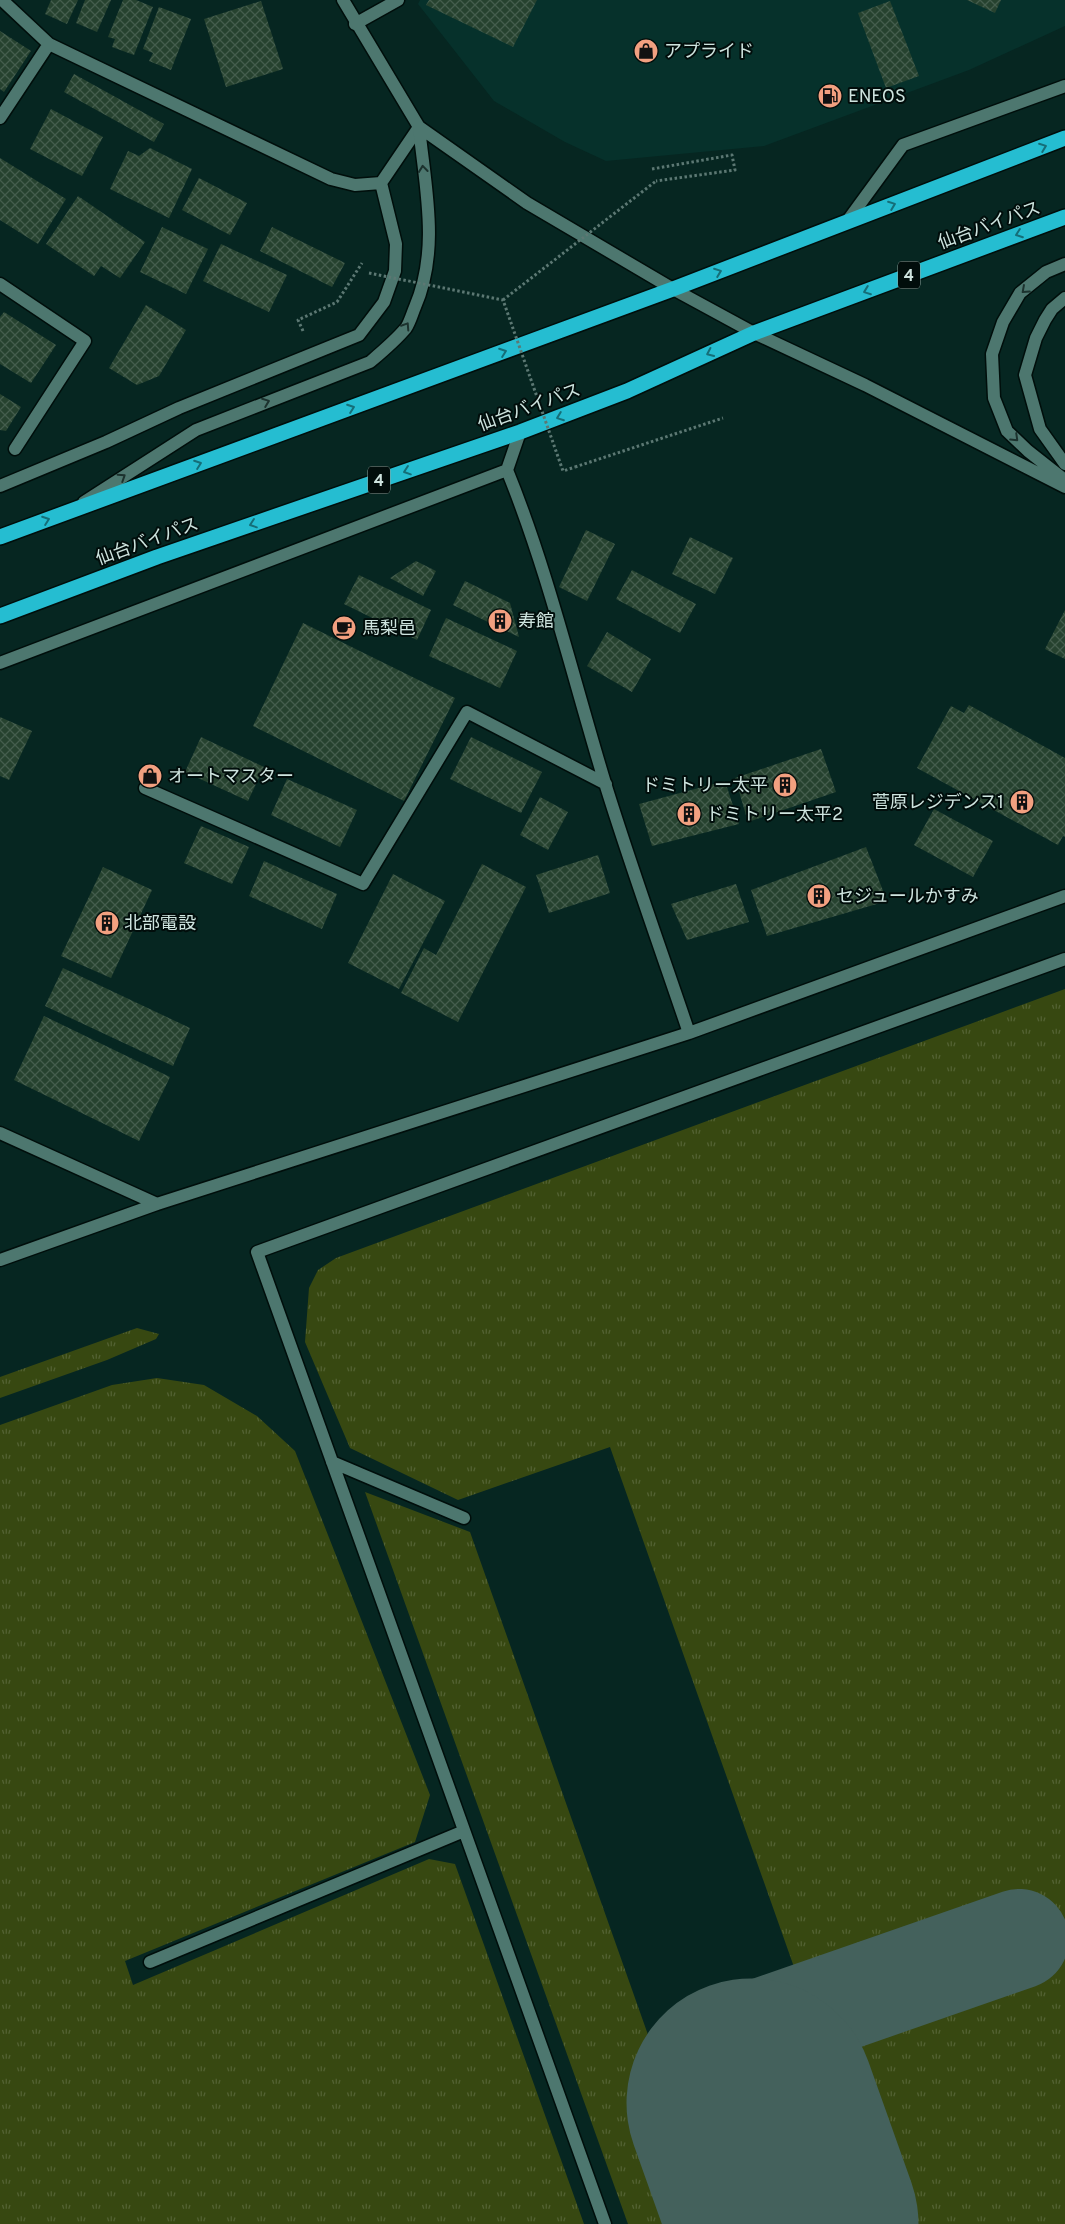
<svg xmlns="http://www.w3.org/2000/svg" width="1065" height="2224" font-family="Overpass,'Noto Sans JP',sans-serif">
<defs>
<pattern id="grass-tufts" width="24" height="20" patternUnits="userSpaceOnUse" patternTransform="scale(1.25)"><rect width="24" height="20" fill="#374811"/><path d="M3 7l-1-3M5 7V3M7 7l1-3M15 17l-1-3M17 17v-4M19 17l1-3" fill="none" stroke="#536233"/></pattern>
<pattern id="building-cross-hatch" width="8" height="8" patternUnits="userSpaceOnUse" patternTransform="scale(1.25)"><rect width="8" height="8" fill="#26422f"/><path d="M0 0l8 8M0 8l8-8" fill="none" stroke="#445d4d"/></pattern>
</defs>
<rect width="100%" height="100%" fill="#062621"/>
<!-- built -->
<path fill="#06312b" d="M420 0H1000L994 13 1001 0H1065V26L969 70 764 146 606 161 565 142 494 101 418 4Z"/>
<!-- grass -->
<path fill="url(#grass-tufts)" d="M1065 989V2224H886L819 2037 832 2013 1032 1952 1021 1923 814 1990 800 1984 610 1447 458 1500 350 1448 305 1342 309 1288 318 1270 336 1258Z
M137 1328 159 1334 156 1339 107 1360 0 1398V1377Z
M157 1378 204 1385 257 1416 295 1451 430 1795 415 1842 125 1961 133 1985 429 1859 455 1864 584 2224H0V1425L112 1385Z
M365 1492 470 1532 715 2224H628Z"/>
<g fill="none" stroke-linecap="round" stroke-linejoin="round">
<!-- taxiway -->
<path stroke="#44615c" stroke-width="100" d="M729 2040 1019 1939"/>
<!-- runway -->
<path stroke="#44615c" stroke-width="249" d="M751 2103 794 2224"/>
</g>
<!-- building -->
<path fill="url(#building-cross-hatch)" d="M51 0H78L67 24 45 14Z
M85 0H111L97 32 76 23Z
M123 0H136L153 7 134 55 112 47 115 39 108 37Z
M429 0H537L513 47 426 5Z
M967 0H1001L995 13Z
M261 1 283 69 226 87 204 19Z
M890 1 919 76 886 88 858 13Z
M159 7 191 19 171 70 149 61 153 53 143 49Z
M0 31 31 51 4 92 0 89Z
M74 74 164 124 154 142 64 92Z
M51 109 103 137 82 176 30 149Z
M150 148 192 169 169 218 110 189 128 151 139 156Z
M0 158 66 199 38 244 0 220Z
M199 178 247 203 230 235 182 210Z
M78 196 145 242 120 278 101 266 94 276 46 244Z
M162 227 208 249 186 294 140 272Z
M272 227 345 263 332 287 260 251Z
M221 244 287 275 269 312 203 281Z
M146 305 186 330 159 376 137 385 109 368Z
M4 312 56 345 31 383 0 364V317Z
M0 394 21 407 6 431 0 430Z
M586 530 615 544 587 601 559 587Z
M690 537 733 558 715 594 672 574Z
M416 561 436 571 423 596 390 578Z
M632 570 696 604 680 633 616 599Z
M359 575 431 610 417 640 344 604Z
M465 581 510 603 519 637 453 605Z
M1065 610V659L1045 649Z
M446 618 517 651 500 688 429 656Z
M303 623 455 698 404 801 253 726Z
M607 632 651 659 632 692 587 666Z
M969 705 1065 758V837L1063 836 1058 845 917 768 951 706 964 713Z
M0 717 32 731 9 780 0 776Z
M201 737 264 767 248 801 185 772Z
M471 737 542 772 521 813 450 779Z
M821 749 836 792 748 822 735 778Z
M287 779 357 810 340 847 271 815Z
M725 781 739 824 652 846 639 804Z
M540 797 568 812 548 850 520 835Z
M934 809 993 841 973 877 914 845Z
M201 826 249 847 232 884 184 863Z
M866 847 887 901 767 936 751 890Z
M598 855 610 893 549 913 536 875Z
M264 861 337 894 322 929 249 896Z
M482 864 526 887 458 1022 401 993 424 948 436 955Z
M103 867 152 890 111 978 61 956Z
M393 874 445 901 399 989 348 963Z
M736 884 749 922 687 940 671 904Z
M63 968 190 1028 173 1066 45 1006Z
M44 1016 170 1077 139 1141 14 1080Z"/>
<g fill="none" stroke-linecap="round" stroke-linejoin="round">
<defs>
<path id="lane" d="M332 1462 464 1518
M150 1962 464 1831
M605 2224 257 1252 1065 959"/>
<path id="street" d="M2 0 49 44 331 179 355 185 381 183
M355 24 398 0
M0 118 49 44
M846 223 903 145 1065 86
M0 284 85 341 15 449
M1065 298 1052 309 1045 320 1036 338 1025 375 1040 429 1065 464
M507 470C548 571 573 678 605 783 631 867 661 950 689 1033
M0 486 106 442 179 408 359 335 384 302 395 271 396 244 381 183 419 127
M0 663 507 470 520 432
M145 788 363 884 467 712 606 784
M0 1133 157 1204
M0 1260 157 1204 689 1033 1065 896"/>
<path id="secondary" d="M343 0 419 127 527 203 673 289 754 333 865 385 1065 487
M1065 264 1046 272 1020 293 1003 322 992 354 994 398 1007 431 1028 451 1065 480
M84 502 196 430 370 362C383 351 395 341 406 328 410 322 412 314 415 307 440 249 425 187 419 127"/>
<path id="highway" d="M0 537 673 289 1065 138
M0 616 157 557 520 432 627 391 754 333 1065 217"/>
</defs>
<!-- lane casing -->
<use href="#lane" stroke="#000e0b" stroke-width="15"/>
<!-- street casing -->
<use href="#street" stroke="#000e0b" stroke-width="15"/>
<!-- secondary casing -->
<use href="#secondary" stroke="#000e0b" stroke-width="15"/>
<!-- highway casing -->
<use href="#highway" stroke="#000e0b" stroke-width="18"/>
<!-- path -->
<path stroke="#5c7873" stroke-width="3" stroke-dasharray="2.5 2.5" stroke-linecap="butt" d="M652 169 732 155 735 170 656 181
M303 331 298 320 337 302 362 263
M575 467 723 418"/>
<!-- lane -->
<use href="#lane" stroke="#4d776f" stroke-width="12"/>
<!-- street -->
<use href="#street" stroke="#4d776f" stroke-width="12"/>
<!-- secondary -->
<use href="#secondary" stroke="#4d776f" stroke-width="12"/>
<!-- highway -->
<use href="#highway" stroke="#25bdd1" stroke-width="15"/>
<!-- path-bridge -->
<path stroke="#5c7873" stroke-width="3" stroke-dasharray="2.5 2.5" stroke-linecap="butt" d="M369 273 503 300 563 471 575 467
M503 300 656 181"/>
</g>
<!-- one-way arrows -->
<defs><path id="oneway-chevron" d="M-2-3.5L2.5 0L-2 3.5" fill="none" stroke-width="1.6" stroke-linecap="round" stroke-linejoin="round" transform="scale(1.25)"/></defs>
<g stroke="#156e78">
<use href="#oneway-chevron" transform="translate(1043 147) rotate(-21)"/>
<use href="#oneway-chevron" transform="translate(892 205) rotate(-21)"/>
<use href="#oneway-chevron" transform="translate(1019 234) rotate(160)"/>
<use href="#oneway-chevron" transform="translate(718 272) rotate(-21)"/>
<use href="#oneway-chevron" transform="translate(867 291) rotate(159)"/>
<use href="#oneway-chevron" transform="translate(503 352) rotate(-20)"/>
<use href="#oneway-chevron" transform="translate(710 353) rotate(155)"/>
<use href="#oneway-chevron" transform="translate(351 408) rotate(-20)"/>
<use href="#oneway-chevron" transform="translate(560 417) rotate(159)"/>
<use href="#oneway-chevron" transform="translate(198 464) rotate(-20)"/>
<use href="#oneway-chevron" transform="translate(407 471) rotate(161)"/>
<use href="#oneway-chevron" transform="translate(46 520) rotate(-20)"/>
<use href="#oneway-chevron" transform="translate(253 524) rotate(161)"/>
</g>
<g stroke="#1c322e">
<use href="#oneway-chevron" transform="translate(423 169) rotate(-96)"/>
<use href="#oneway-chevron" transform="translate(1025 290) rotate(138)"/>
<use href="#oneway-chevron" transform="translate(406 326) rotate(-57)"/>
<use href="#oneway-chevron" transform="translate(266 402) rotate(-21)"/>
<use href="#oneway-chevron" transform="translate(1015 438) rotate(44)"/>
<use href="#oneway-chevron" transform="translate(122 477) rotate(-33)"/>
</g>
<!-- icons -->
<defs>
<symbol id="shop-disc" viewBox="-11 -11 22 22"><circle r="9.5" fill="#f2a080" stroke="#010d0b"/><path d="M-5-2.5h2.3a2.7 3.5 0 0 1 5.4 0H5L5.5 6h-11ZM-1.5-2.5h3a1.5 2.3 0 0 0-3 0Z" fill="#111"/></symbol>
<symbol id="fuel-disc" viewBox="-11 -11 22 22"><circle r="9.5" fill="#f2a080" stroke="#010d0b"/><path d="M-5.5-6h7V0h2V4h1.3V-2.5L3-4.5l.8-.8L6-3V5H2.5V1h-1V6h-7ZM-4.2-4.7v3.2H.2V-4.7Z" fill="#111"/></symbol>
<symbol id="building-disc" viewBox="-11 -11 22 22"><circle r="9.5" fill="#f2a080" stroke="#010d0b"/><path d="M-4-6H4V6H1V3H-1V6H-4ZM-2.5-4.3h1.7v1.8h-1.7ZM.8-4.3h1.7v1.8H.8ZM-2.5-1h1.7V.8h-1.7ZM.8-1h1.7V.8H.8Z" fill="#111"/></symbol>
<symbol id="cafe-disc" viewBox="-11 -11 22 22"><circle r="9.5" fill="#f2a080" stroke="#010d0b"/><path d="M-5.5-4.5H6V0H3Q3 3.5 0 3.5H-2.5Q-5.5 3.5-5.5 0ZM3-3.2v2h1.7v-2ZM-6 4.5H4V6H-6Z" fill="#111"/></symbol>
</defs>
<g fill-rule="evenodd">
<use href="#shop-disc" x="632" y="37" width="28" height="28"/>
<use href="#fuel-disc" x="816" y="82" width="28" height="28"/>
<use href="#building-disc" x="486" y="607" width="28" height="28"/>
<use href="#cafe-disc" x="330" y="614" width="28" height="28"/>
<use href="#shop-disc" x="136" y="762" width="28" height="28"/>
<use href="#building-disc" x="771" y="771" width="28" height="28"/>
<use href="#building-disc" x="1008" y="788" width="28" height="28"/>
<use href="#building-disc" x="675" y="800" width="28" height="28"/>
<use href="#building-disc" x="805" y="882" width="28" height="28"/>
<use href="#building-disc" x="93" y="909" width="28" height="28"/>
</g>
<g text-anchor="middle" stroke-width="4" stroke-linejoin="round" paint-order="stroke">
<!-- shield labels -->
<g fill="#010d0b" stroke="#90a49f" stroke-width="1">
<rect x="898" y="261.5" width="22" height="27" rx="4"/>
<rect x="368" y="466.5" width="22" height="27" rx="4"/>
</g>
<g font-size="16" font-weight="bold" fill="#cee4df">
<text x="909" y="281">4</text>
<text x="379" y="486">4</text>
</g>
<!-- poi labels -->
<g font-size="18" fill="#cee4df" stroke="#010d0b" text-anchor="start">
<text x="664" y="57">アプライド</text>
<text x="848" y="102">ENEOS</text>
<text x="518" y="627">寿館</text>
<text x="362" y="634">馬梨邑</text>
<text x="168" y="782">オートマスター</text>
<text x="768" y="791" text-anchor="end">ドミトリー太平</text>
<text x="1004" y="808" text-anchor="end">菅原レジデンス1</text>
<text x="706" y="820">ドミトリー太平2</text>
<text x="836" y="902">セジュールかすみ</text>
<text x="124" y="929">北部電設</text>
</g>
<!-- street labels -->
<g font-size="18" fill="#cee4df" stroke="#010d0b">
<text transform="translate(989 225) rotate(-20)" y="6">仙台バイパス</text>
<text transform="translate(529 407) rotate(-20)" y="6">仙台バイパス</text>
<text transform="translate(147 541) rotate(-20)" y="6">仙台バイパス</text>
</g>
</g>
</svg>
